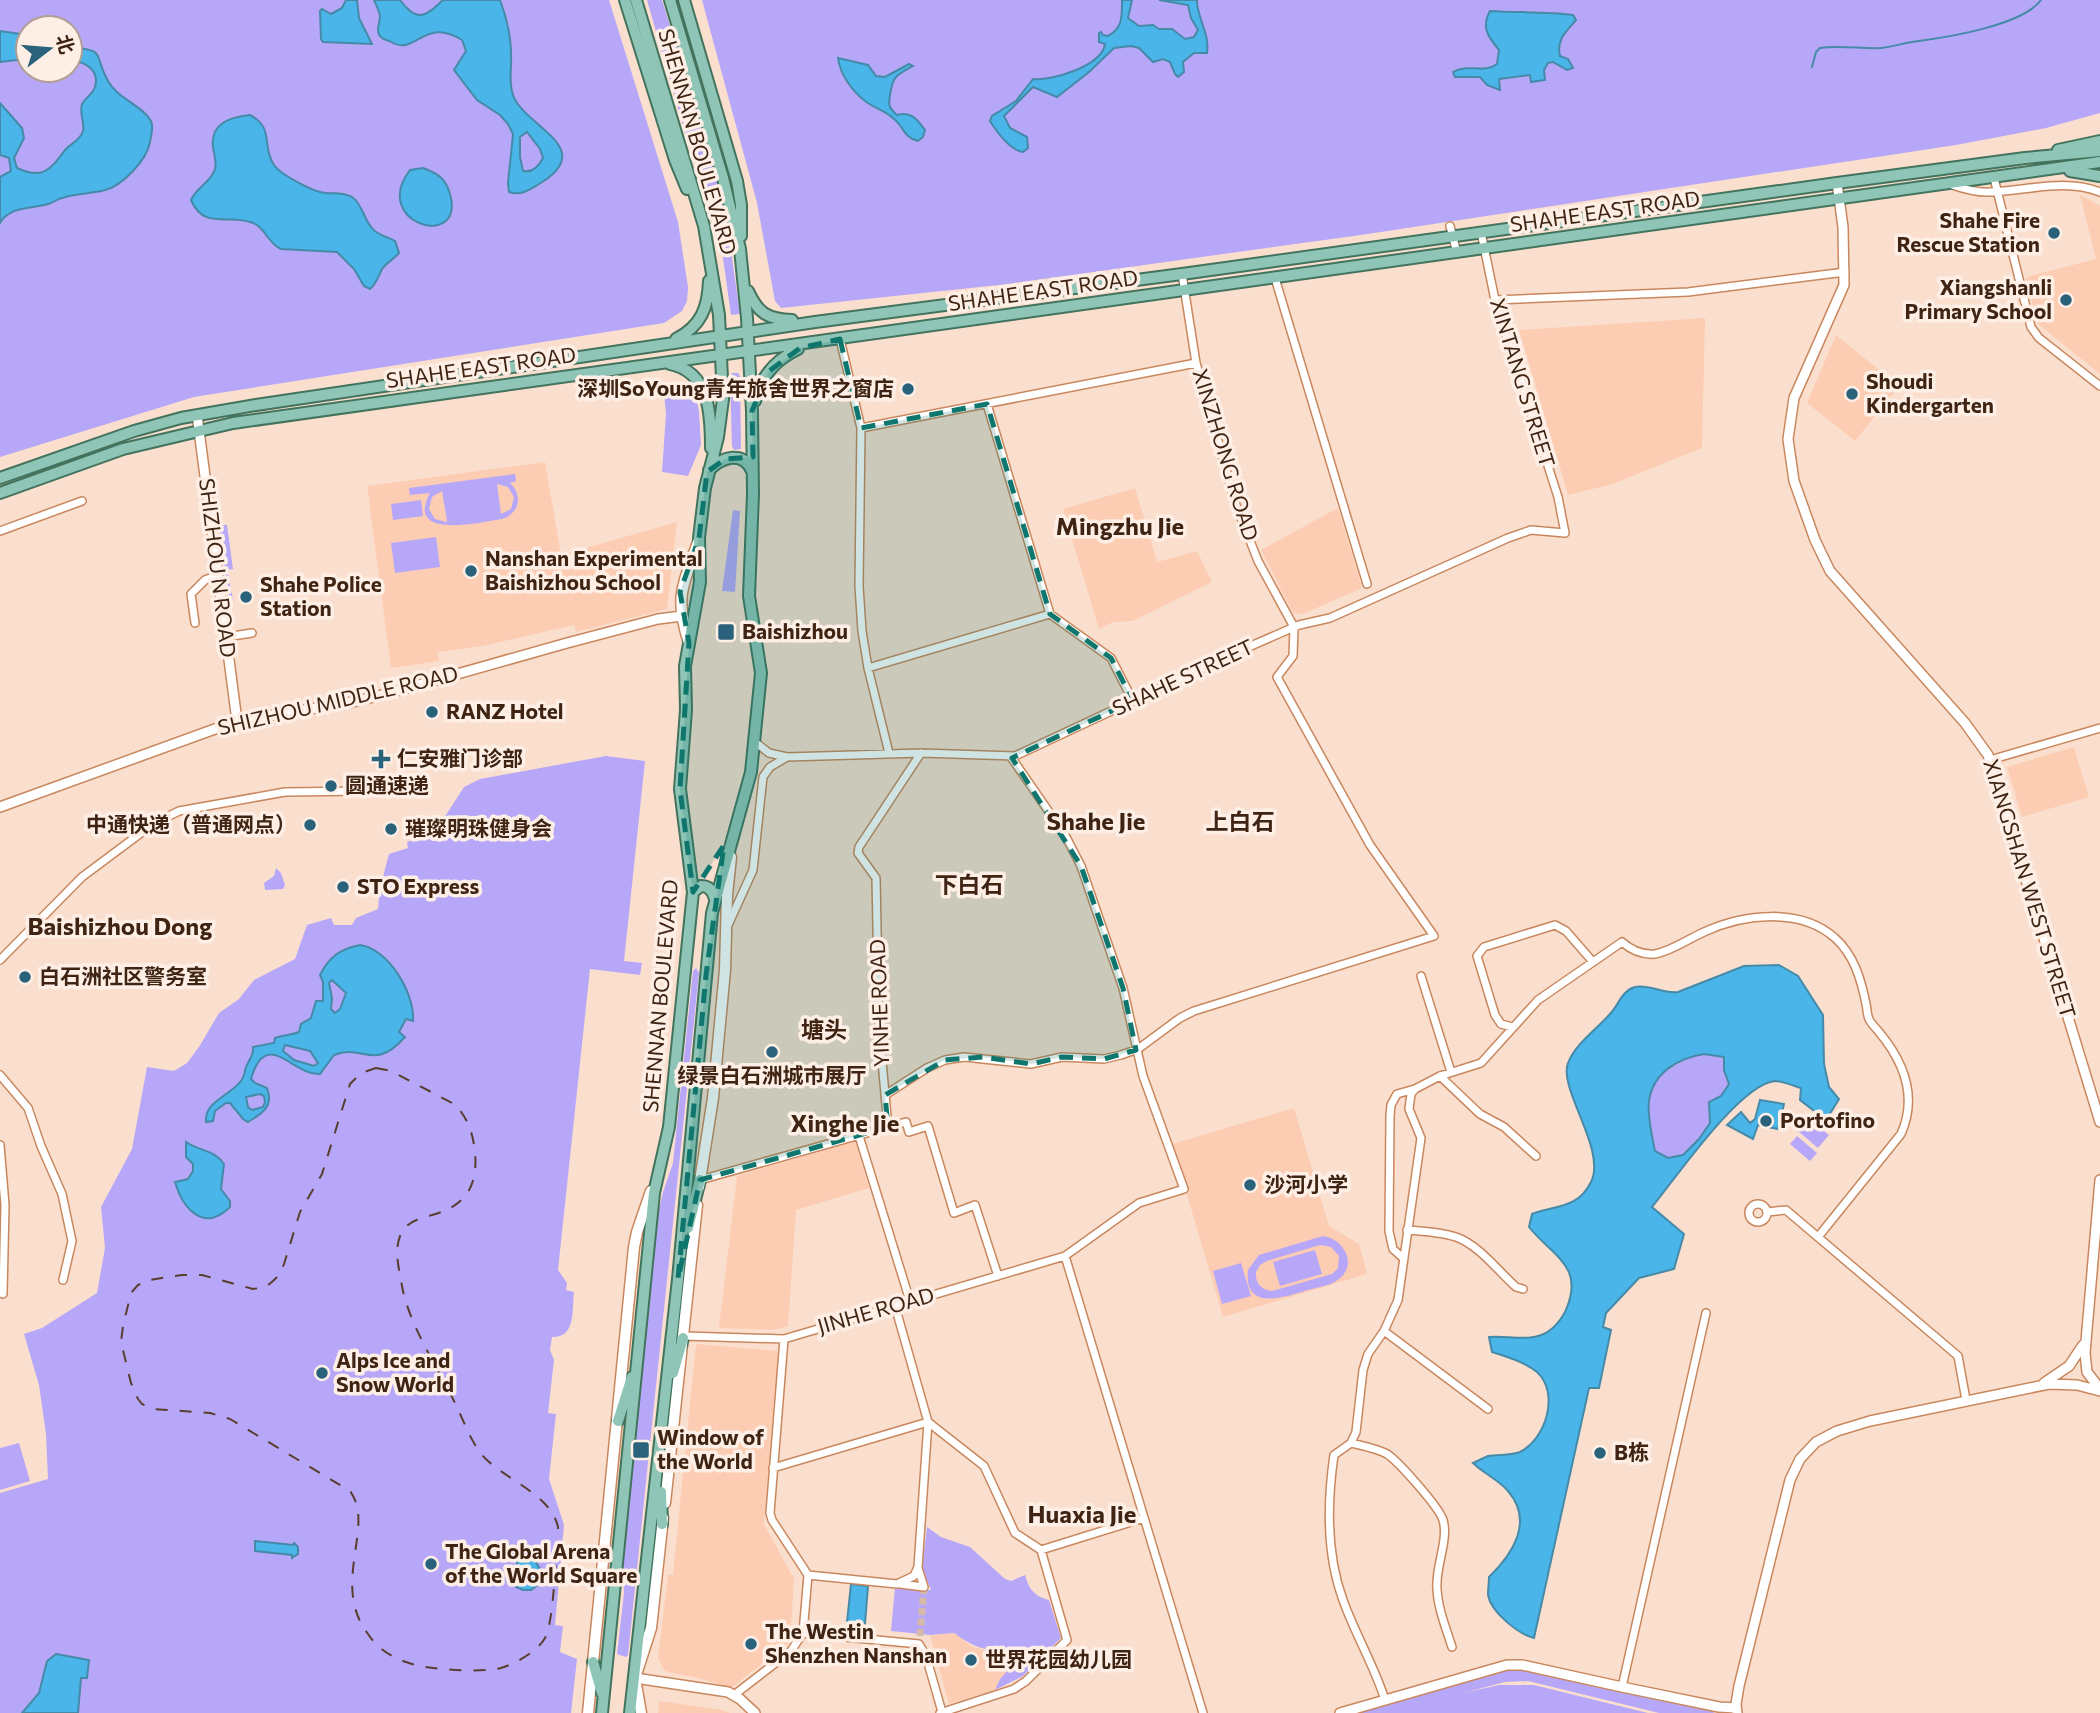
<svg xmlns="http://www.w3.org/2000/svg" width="2100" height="1713" font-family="Commissioner,'Noto Sans SC',sans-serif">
<rect width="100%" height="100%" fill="#fbdfce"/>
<!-- built -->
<path fill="#fccdb2" d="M2080 195 2100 206V374L2038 324 2026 277 2096 259Z
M1705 318 1702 448 1613 484 1568 495 1519 330Z
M1836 335 1899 386 1855 441 1807 403Z
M545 462 561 555 677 522 667 609 576 632 574 625 483 646 438 652 439 661 391 668 367 486Z
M1135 488 1157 562 1197 551 1212 582 1133 621 1113 622 1099 629 1063 509Z
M1338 508 1362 588 1303 614 1293 613 1261 550Z
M2074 747 2089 797 2022 817 2007 767Z
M1294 1108 1329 1226 1359 1244 1367 1274 1223 1317 1172 1144Z
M855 1141 869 1188 796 1210 788 1326 775 1330 719 1328 737 1176Z
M696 1344 778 1351 764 1524 794 1579 790 1642 731 1688 702 1679 668 1672 663 1669 658 1658 668 1575H673Z
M954 1633 971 1646 985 1650 1000 1651 1009 1669 1000 1679 995 1690 949 1704 930 1635Z
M659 1701 722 1710 730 1713H658Z"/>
<!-- green -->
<path fill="#b7a7f9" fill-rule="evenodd" d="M0 0H609L678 222 688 287 687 301 682 311 664 323 194 397 0 457ZM28 28H70V70H28Z
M647 0H662L718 182 728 230 740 314 731 315 720 237 684 129Z
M702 0H2100V113L2046 128 1956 145 1361 235 999 285 781 308 775 301 757 203Z
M732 373H738L740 376 741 449 734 450 732 446 730 376Z
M675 385 685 386 695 394 699 411 701 445 688 476 662 472 666 413 663 386Z
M515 474 516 481 510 483C523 495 520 513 502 519 481 522 404 541 430 493L410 495 409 488ZM497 484 508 487 514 497 511 509 501 514ZM442 491 447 521 446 522 435 519 429 509 432 497Z
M421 500 423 516 393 520 391 504Z
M733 510 740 511 735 592 722 591Z
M222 525H227L233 569 227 570 233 600 228 598 220 531Z
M436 537 440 567 395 573 391 543Z
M606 756 645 761 624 961 642 963 640 975 590 969 558 1270 567 1283 566 1290 574 1292C572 1310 576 1338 552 1337L550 1350 554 1360 548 1413 556 1414 549 1479 564 1525 555 1625 563 1626 560 1652 577 1659 571 1713H0V1493L48 1479 46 1434 39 1385 24 1334 42 1328 97 1293 105 1248 101 1207 132 1149 147 1067 174 1071 187 1063 199 1047 219 1013 239 999 254 980 295 959 307 925 331 918 334 925H352L356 918 378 909 380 888 389 854 408 848 407 842 422 836 439 818 442 821 464 787 480 779Z
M276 868 281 873 285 885 283 889 265 890 264 883 274 876Z
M696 968 699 973 628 1655 626 1657 617 1654 624 1593 622 1558 653 1237 663 1192 673 1163 693 971Z
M1704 1054 1724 1057V1070L1729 1084C1714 1106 1708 1139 1684 1154 1680 1157 1673 1157 1668 1158L1655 1151C1652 1136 1647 1116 1649 1101 1652 1072 1679 1059 1704 1054Z
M1809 1119 1829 1135 1818 1148 1798 1131Z
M1797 1136 1817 1153 1810 1161 1790 1144Z
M1323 1236C1344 1239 1358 1264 1339 1279 1331 1286 1318 1287 1308 1290 1285 1297 1243 1312 1248 1270L1259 1255ZM1320 1245 1331 1247 1339 1256 1338 1268 1332 1274 1272 1291C1261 1290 1255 1283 1256 1272L1260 1265 1267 1261Z
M1315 1250 1322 1274 1280 1286 1273 1262Z
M1241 1263 1251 1296 1222 1304 1213 1271Z
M19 1443 30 1481 0 1490V1448Z
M927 1527 941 1537 970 1547 1005 1579 1011 1581 1025 1575C1029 1589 1034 1596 1049 1600L1061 1638 1023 1676 995 1690 1000 1679 1009 1669 1000 1651C980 1650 969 1644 954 1633L930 1635 891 1631 895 1587 931 1590 922 1568Z
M1512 1667 1713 1711 1714 1713H1659L1528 1681 1505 1682 1463 1693 1499 1685H1534L1648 1713H1355Z"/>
<!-- water -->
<path fill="#49b5e8" stroke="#468aa8" stroke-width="2" fill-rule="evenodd" d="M346 0H357L359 18 372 44 323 42 321 39 320 11 322 9 331 14 342 8Z
M374 0H400C417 23 425 17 443 0H500C508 21 512 41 511 63 511 75 509 83 513 95 523 126 600 148 539 184 529 190 521 196 509 192L508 183 513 134 508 124 500 115 477 100 454 70 466 51 462 40C423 16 416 57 391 42 388 40 383 40 381 37 375 32 380 22 380 16 379 10 376 5 374 0ZM527 132 540 149 543 158C539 166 533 173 523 171L520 157V137Z
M1122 0H1132L1128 18 1139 26 1153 25 1159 29H1172L1185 39 1194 37 1198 30 1191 18 1188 5 1159 0H1197C1197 19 1210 33 1207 53H1194L1183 62 1184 72 1178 77 1175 74 1170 62 1163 59 1153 62 1139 48 1131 46 1114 48 1089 72 1057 97 1033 87 1004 116 1010 128 1027 137 1028 148 1023 152C1010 150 997 132 990 121L992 116 1016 101 1033 79C1052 81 1102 66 1105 44L1099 42V33L1101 32 1103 35 1108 36C1123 28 1122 16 1122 0Z
M1490 11C1518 13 1545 11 1573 15L1576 20C1567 31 1556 39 1560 56L1568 59 1573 68 1567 70 1553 62 1548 63 1544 70 1545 80 1531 82 1530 75 1499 79 1500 90 1487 85 1480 77H1455L1453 72C1468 63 1484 74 1497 64L1499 50C1488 37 1481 27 1490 11Z
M0 31 28 35V63L16 60 0 62Z
M70 47C107 50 93 54 108 81 117 98 143 106 151 121 154 127 151 135 150 142 147 160 122 186 105 190 91 194 76 193 62 198 57 199 53 203 48 204 31 209 10 206 0 223V177L11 171 9 158 0 155V103L22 128 24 138 14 158 17 168C43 180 50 170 65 150 71 143 80 141 83 131 85 123 79 113 82 104 85 98 93 94 95 87 100 70 84 60 70 62Z
M838 58 868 65 876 76 885 77 909 64 913 66C895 76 893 76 890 95 888 105 889 108 897 115 911 111 917 119 925 130L923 137 918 141C904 138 904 127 894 119 886 111 874 108 865 101 852 91 840 74 838 58Z
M250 115C275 128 261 146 274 165 281 175 309 189 320 192 331 195 341 191 352 197 362 203 364 220 372 228 378 236 387 236 395 241L399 253C394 259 386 263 382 269 378 277 377 283 370 289L364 286 354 269 337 252 281 249C268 244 266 228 253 223 230 213 204 231 191 200 196 188 212 181 215 169 217 162 214 154 213 147 210 123 231 117 250 115Z
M423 168C440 174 447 180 451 198 461 250 370 222 410 170Z
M360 945C389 949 415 994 413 1021L406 1019 399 1032 405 1037C373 1073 363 1043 334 1055L320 1074C293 1076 266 1026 251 1079L255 1083 267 1088C274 1106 263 1113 248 1122L243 1119 230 1103H226L215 1111 213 1121 206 1122C204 1102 229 1096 240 1082 245 1077 244 1073 246 1067 249 1059 254 1056 253 1047L274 1043 275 1038C281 1036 295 1034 299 1032L301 1024 311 1018 316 1001H323V982L320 975C329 957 340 949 360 945ZM332 980 346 993 340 1009 335 1013 331 1009 332 998 329 983ZM285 1045 310 1051 318 1063 314 1066 294 1060 283 1051ZM260 1094 264 1096 265 1102 263 1107 252 1110 248 1107 246 1097Z
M1779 965 1798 976 1823 1015 1824 1064 1829 1087 1839 1099 1826 1120 1800 1100 1801 1088C1794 1086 1782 1081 1775 1081 1740 1084 1675 1179 1652 1207L1684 1234 1674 1269 1639 1278 1606 1313 1603 1327 1611 1330 1599 1388H1589L1534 1638C1518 1634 1491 1612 1488 1595 1488 1589 1489 1582 1489 1577 1513 1554 1534 1521 1508 1491 1499 1480 1483 1473 1473 1463 1478 1461 1483 1458 1488 1456 1497 1454 1511 1456 1520 1452 1546 1439 1560 1393 1537 1372 1524 1362 1508 1357 1492 1352L1489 1337C1504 1335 1523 1341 1538 1336 1550 1333 1559 1323 1565 1312 1586 1266 1553 1257 1529 1227L1532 1214C1555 1205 1578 1209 1591 1182 1607 1150 1558 1089 1568 1063 1575 1044 1597 1029 1610 1014 1619 1005 1621 991 1635 987 1649 984 1663 994 1678 992L1744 966ZM1704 1054 1724 1057V1070L1729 1084 1721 1096 1709 1102 1710 1123 1699 1139 1683 1155 1668 1158 1655 1151C1652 1136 1647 1116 1649 1101 1653 1072 1679 1058 1704 1054Z
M1760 1100 1784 1104 1778 1129 1758 1125 1753 1139 1727 1125 1741 1112 1750 1123 1755 1119Z
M186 1142C199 1151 215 1150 224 1164L221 1189 230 1201V1207C204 1233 183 1209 175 1182L188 1179 193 1171V1164L186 1157Z
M255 1541 293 1545 294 1543 298 1547V1554L292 1558V1555L255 1551Z
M522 1559 535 1561 542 1572 539 1584 531 1590H523L516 1587 515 1580 507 1578 509 1568 516 1567 518 1560Z
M851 1584 868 1586 865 1624 847 1622Z
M56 1654 89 1660 87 1678H81L78 1713H22L39 1693 47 1661Z"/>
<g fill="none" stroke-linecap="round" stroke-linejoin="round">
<!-- stream -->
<path stroke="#468aa8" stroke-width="2" d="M1812 67 1816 52 1820 48C1840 45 1861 49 1881 48 1893 47 1906 42 1919 41 1949 37 2023 25 2041 0"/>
<!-- minor-tunnel -->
<path stroke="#d5baa9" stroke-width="7" stroke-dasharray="7 3.5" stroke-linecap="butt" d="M920 1636 924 1587"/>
<defs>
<path id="minor" d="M1994 178 2031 327 2039 338 2100 386
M1952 185C1964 189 1977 193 1990 192 2027 191 2064 178 2100 192
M1450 226 1457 253
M1275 278 1367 584
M1495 300 1688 292 1845 272
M840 339 861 428 859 586 862 631 868 668 889 753
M987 404 1050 614
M861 428 1196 363
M0 531 82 501
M195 623 191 594 205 580 218 575
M226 637 252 633
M868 668 1050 614 1111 658 1133 701
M755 742 769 753 787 757 921 753 1015 756 1244 649 1299 625 1330 618 1508 538 1531 530 1565 533 1558 497 1495 300 1481 232
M1990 760 2100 728
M729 923 753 870 763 777 770 767 787 757
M0 960 82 877 153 824 179 811 285 792 365 791 372 788
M1421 976 1451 1072
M1512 1027 1501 1024 1495 1015 1477 956 1484 947 1555 925 1566 931 1593 962
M0 1075 28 1108 41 1146 62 1194 72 1241 63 1280
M1440 1076 1480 1114 1504 1127 1536 1156
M885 1095 927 1068 945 1060 964 1057 1031 1064 1062 1057 1104 1059 1121 1055 1138 1049 1180 1018 1194 1011 1434 936 1370 845 1277 677 1293 656 1294 627 1258 561 1236 505 1196 363 1182 274
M888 1127 879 1028 876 878 858 853 859 847 921 753
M859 1136 910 1301
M0 1145 5 1205 3 1294
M700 1180 906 1122 909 1132 928 1126 954 1213 975 1205 998 1276
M1749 1213a9 9 0 1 1 18 0a9 9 0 1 1-18 0Z
M1767 1212 1786 1210 1958 1356 1966 1400
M1407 1230C1424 1231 1440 1232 1456 1237 1479 1245 1498 1271 1516 1287L1523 1289
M1065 1256 1203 1713
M1403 1258 1393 1249 1389 1231 1390 1116 1391 1105 1397 1094 1415 1089
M895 1306 928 1422 984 1466 1015 1533 1041 1550
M1384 1331 1488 1409
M684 1336 784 1339 1065 1256 1139 1203 1184 1189 1143 1076 1123 988 1081 866 1065 835 1011 757
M1351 1443C1363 1446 1376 1448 1387 1454 1398 1461 1439 1507 1443 1520 1449 1540 1435 1567 1437 1589 1438 1609 1446 1628 1452 1647
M773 1468 928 1422 918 1567 914 1576 897 1584 808 1575
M1041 1550 1144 1518
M900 1584 924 1587 918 1568
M803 1633 919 1644 926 1656 942 1712
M1622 1687 1706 1313
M734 1695 791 1651 803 1633 808 1575 772 1520 770 1513 784 1339
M1385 1700C1374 1665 1355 1634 1343 1600 1326 1554 1327 1503 1334 1455L1351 1443 1356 1432 1363 1370 1368 1354 1384 1331 1398 1300 1421 1138 1409 1109 1411 1094 1415 1089 1440 1076 1481 1063 1538 1000 1622 942C1631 950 1642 955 1655 954 1672 951 1688 939 1704 932 1743 914 1800 907 1835 938 1854 955 1861 979 1866 1004 1867 1008 1867 1015 1869 1019 1871 1024 1876 1028 1879 1032 1904 1062 1918 1096 1901 1134L1818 1237
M940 1713 1014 1689 1026 1681 1067 1640 1041 1550"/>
<path id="tertiary" d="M1837 183 1843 227 1844 285 1794 398 1788 439 1794 481 1815 540 1830 571 1965 723 1988 755 2100 1122
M197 415 237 721
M0 807 237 721 353 702 390 693 567 643 658 619 682 616
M2100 1180 2085 1353 2087 1372 2100 1389
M2044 1383 2069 1366 2083 1345
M635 1678 728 1692 740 1699 755 1713
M1340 1713 1507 1665H1522L1622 1687 1719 1707 1736 1708
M1737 1713 1736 1704 1739 1686 1790 1480 1800 1459 1816 1442 1837 1431 1870 1421 2049 1384 2077 1385 2100 1391"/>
<path id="secondary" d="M689 643C674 596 683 586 698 542
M699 1187 713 1098 725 970 727 895 731 857
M665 1503 697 1205
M588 1713 634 1247 637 1232 651 1191
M641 1713 635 1678 651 1628 663 1518"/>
<path id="primary" d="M625 0 675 160 687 189
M684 0 737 181 741 205V236
M2058 150 2100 141
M2070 171 2100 176
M748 291C758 313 767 319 792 320
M676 339C701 326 708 308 709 281
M670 364C710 372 711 415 711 448
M755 401C761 376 775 360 798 349
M709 470C722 457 743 450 752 471
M0 478 134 431 181 418 256 405 815 322 1182 274 1837 183 2025 158 2100 151
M0 493 123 449 233 423 2100 162
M693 892 701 886C709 886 713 891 715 899
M688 1228 700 1180
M673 1373 683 1338
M618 1421 632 1377
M661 1492 662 1524
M593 1662 602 1693
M602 1713 654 1193 669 1127 693 892 680 789 686 710 685 666 700 582 699 538 705 488 718 437 723 399 719 315 704 226 636 0
M630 1713 678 1279 712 913 751 772 761 673 749 596 753 494 752 411 747 318 740 249 723 178 670 0"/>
</defs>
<!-- minor casing -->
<use href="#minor" stroke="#c9875e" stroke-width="10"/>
<!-- tertiary casing -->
<use href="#tertiary" stroke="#c9875e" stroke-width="12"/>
<!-- secondary casing -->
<use href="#secondary" stroke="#c9875e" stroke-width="13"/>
<!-- primary casing -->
<use href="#primary" stroke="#43735d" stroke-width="14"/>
<!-- minor -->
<use href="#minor" stroke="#fff" stroke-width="7"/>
<!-- tertiary -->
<use href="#tertiary" stroke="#fff" stroke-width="9"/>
<!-- secondary -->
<use href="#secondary" stroke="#fff" stroke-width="10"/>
<!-- primary -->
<use href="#primary" stroke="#8fc5b6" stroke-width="10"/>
<!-- rail -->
<path stroke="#593e2d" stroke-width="2" stroke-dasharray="12 12" stroke-linecap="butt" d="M376 1068 391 1071 454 1104C468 1117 473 1134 475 1152 478 1186 466 1206 432 1215 422 1218 411 1220 404 1229 392 1245 399 1268 402 1286 408 1322 438 1369 455 1403 463 1419 470 1440 482 1455 503 1479 551 1494 558 1527 556 1550 554 1622 545 1638 538 1651 515 1664 501 1668 482 1673 425 1670 406 1662 391 1657 377 1648 368 1634 330 1584 376 1526 350 1491L230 1419 210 1413 153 1409 142 1404 138 1399 131 1383 121 1342 123 1326 131 1293 138 1285 149 1280 182 1275H202L253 1289 266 1287 273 1281 280 1274 284 1264 300 1212 322 1174 350 1084 361 1073Z"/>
</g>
<!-- marked area -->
<path fill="#0f766e" fill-opacity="0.2" stroke="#0f766e" stroke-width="5" stroke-dasharray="14 9" stroke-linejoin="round" d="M840 339 861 428 987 404 1050 614 1111 658 1133 701 1012 758 1081 866 1123 988 1136 1050 1104 1059 1062 1057 1031 1064 983 1057 945 1060 885 1095 888 1127 700 1180 678 1279 706 975 724 845 693 892 680 789 689 643 680 592 699 538 707 472 725 459 753 457 752 411 768 372 800 348Z"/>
<!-- markers -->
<g fill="#2a617b" stroke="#feefe6" stroke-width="2.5">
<circle cx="2054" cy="233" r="7"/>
<circle cx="2066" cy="300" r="7"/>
<circle cx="908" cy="389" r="7"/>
<circle cx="1852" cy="394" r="7"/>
<circle cx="471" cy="571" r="7"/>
<circle cx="246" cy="597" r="7"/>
<rect x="717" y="623" width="18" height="18" rx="3.5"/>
<circle cx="432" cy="712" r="7"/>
<path d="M377.5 748.5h7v7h7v7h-7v7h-7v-7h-7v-7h7z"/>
<circle cx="331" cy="786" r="7"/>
<circle cx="310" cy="825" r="7"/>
<circle cx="391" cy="829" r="7"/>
<circle cx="343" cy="887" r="7"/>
<circle cx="25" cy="977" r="7"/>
<circle cx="772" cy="1052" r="7"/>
<circle cx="1766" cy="1121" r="7"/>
<circle cx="1250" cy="1185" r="7"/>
<circle cx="322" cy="1373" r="7"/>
<rect x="632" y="1441" width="18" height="18" rx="3.5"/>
<circle cx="1600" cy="1453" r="7"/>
<circle cx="431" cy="1564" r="7"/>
<circle cx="751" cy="1644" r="7"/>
<circle cx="971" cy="1660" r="7"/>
</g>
<g text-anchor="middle" stroke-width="7" stroke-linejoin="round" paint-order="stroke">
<!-- street labels -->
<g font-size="21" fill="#3f2413" stroke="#feefe6">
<text transform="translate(697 142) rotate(74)" y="7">SHENNAN BOULEVARD</text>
<text transform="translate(1605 212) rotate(-8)" y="7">SHAHE EAST ROAD</text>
<text transform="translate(1043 291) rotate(-8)" y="7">SHAHE EAST ROAD</text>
<text transform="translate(481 368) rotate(-8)" y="7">SHAHE EAST ROAD</text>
<text transform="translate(1522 383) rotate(73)" y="7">XINTANG STREET</text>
<text transform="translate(1225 455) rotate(73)" y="7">XINZHONG ROAD</text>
<text transform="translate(217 568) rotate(83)" y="7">SHIZHOU N ROAD</text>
<text transform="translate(1183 678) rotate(-25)" y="7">SHAHE STREET</text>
<text transform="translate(338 701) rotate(-13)" y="7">SHIZHOU MIDDLE ROAD</text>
<text transform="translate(2029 889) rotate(73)" y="7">XIANGSHAN WEST STREET</text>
<text transform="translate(661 996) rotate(-85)" y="7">SHENNAN BOULEVARD</text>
<text transform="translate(880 1003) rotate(-92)" y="7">YINHE ROAD</text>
<text transform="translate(876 1311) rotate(-16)" y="7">JINHE ROAD</text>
</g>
<!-- poi labels -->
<g font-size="21" font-weight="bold" fill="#3f2413" stroke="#feefe6" text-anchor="start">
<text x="2040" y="228" text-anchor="end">Shahe Fire<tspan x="2040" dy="24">Rescue Station</tspan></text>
<text x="2052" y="295" text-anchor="end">Xiangshanli<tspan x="2052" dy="24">Primary School</tspan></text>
<text x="1866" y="389">Shoudi<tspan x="1866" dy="24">Kindergarten</tspan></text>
<text x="894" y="396" text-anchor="end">深圳SoYoung青年旅舍世界之窗店</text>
<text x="485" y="566">Nanshan Experimental<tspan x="485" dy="24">Baishizhou School</tspan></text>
<text x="260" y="592">Shahe Police<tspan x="260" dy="24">Station</tspan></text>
<text x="742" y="639">Baishizhou</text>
<text x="446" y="719">RANZ Hotel</text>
<text x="397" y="766">仁安雅门诊部</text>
<text x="345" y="793">圆通速递</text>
<text x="296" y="832" text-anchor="end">中通快递（普通网点）</text>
<text x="405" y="836">璀璨明珠健身会</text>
<text x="357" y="894">STO Express</text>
<text x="39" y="984">白石洲社区警务室</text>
<text x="772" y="1083" text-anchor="middle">绿景白石洲城市展厅</text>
<text x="1780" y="1128">Portofino</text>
<text x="1264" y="1192">沙河小学</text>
<text x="336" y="1368">Alps Ice and<tspan x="336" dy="24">Snow World</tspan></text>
<text x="657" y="1445">Window of<tspan x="657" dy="24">the World</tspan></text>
<text x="1614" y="1460">B栋</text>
<text x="445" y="1559">The Global Arena<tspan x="445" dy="24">of the World Square</tspan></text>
<text x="765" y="1639">The Westin<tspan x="765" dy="24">Shenzhen Nanshan</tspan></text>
<text x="985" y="1667">世界花园幼儿园</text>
</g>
<!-- neighbourhood labels -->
<g font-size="23" font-weight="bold" fill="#3f2413" stroke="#feefe6">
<text x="1240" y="830">上白石</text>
<text x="969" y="893">下白石</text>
<text x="824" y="1038">塘头</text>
</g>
<!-- quarter labels -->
<g font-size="24" font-weight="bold" fill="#3f2413" stroke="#feefe6">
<text x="1120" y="535">Mingzhu Jie</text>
<text x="1096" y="830">Shahe Jie</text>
<text x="120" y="935">Baishizhou Dong</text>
<text x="845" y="1132">Xinghe Jie</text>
<text x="1082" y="1523">Huaxia Jie</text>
</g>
</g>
<!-- north arrow -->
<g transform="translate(49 49) rotate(74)"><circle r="33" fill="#feefe6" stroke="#b29e92" stroke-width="2"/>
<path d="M0-5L12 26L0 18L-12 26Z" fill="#2a617b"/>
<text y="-10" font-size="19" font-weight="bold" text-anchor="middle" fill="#3f2413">北</text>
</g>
</svg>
